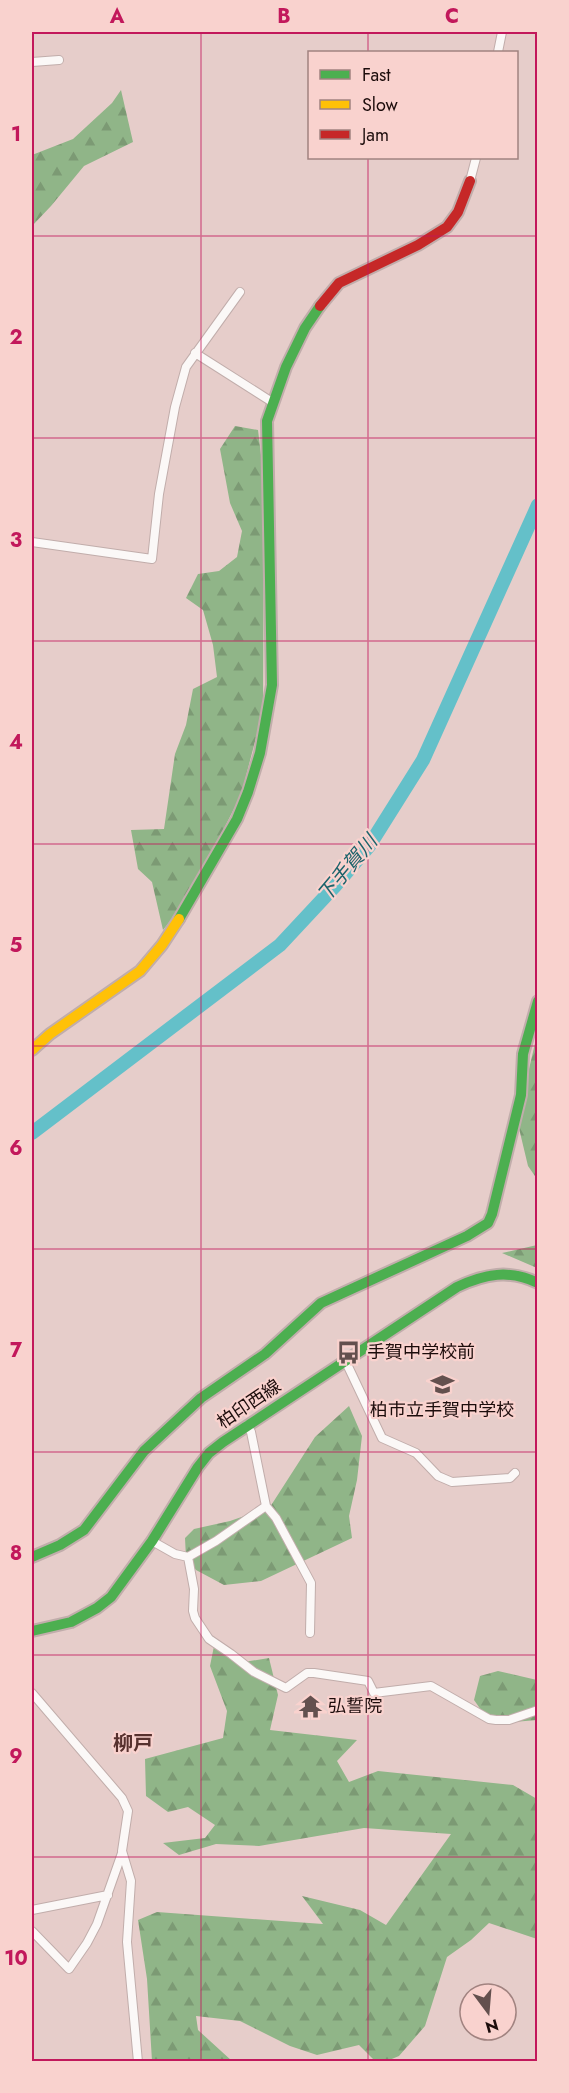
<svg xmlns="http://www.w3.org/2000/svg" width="569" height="2093" font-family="Jost,'Noto Sans JP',sans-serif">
<defs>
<pattern id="forest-firs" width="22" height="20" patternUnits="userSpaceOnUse" patternTransform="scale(1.5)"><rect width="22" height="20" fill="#90b588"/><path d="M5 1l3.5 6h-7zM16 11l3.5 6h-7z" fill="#7c9a74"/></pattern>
</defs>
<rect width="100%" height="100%" fill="#e6cdca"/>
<!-- forest -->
<path fill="url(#forest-firs)" d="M121 90 133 142 84 166 51 206 32 226V155L73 139 112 103Z
M235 426 258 430 264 480 263 711 241 795 199 878 175 915 163 930 152 882 138 869 131 830 164 829 175 754 186 725 193 689 217 677 213 645 203 610 186 598 198 574 219 571 237 557 242 531 230 503 220 449Z
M537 1035V1179L528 1166 517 1120Z
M537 1245V1268L502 1253Z
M349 1406 362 1436 357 1480 349 1516 352 1538 261 1581 224 1585 196 1570 186 1558 185 1538 194 1529 230 1521 270 1507 315 1437Z
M214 1646 244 1662 269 1658 278 1695 270 1730 357 1740 337 1761 349 1782 378 1771 513 1785 537 1799V1939L489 1923 471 1940 447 1957 425 2026 399 2056 387 2061H375L359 2045 317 2055 290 2046 240 2021 196 2016 198 2030 232 2061H152L147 1979 138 1920 157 1912 323 1924 302 1896 360 1910 386 1925 451 1834 364 1828 259 1846 216 1844 179 1855 163 1843 205 1838 215 1825 188 1807 168 1812 146 1796 145 1759 223 1738 227 1711 210 1666Z
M498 1671 537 1680V1720L491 1724 474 1700 480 1676Z"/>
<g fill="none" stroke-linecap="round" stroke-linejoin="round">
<!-- river -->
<path stroke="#64c0c9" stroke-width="14" d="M32 1133 280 945 335 886 369 846 423 760 538 505"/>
<defs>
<path id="street" d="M498 52 502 32
M32 62 59 60
M470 181 476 158
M195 353 272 402
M32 542 152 559 159 494 175 407 186 367 240 292
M345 1360 382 1438 416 1453 438 1476 452 1482 510 1478 515 1473
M247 1425 251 1432 266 1506 276 1518 311 1583 310 1633
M152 1541 175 1554 188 1557 194 1589 193 1611 195 1618 209 1639 231 1654 254 1672 286 1688 307 1673H314L368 1681 374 1693 431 1686 489 1719 496 1720H509L538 1710
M188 1557 216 1541 266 1506
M32 1693 122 1798 128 1811 122 1851 131 1881 127 1942 138 2062
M32 1910 108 1895
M32 1931 69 1969 87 1943 97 1924 122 1853"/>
<path id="fast" d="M179 919 237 819 248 792 260 753 272 685 267 421 286 367 305 328 320 306
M32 1557 60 1545 84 1530 144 1451 201 1398 265 1354 321 1303 467 1236 488 1223 492 1214 521 1095 523 1054 538 1001
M32 1631 71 1622 97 1608 111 1597 152 1541 198 1467 209 1453 223 1442 457 1287C485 1274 509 1269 538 1283"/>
<path id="slow" d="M32 1050 50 1034 140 971 162 945 179 919"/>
<path id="jam" d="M320 306 339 283 418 245 447 227 458 212 470 181"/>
</defs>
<!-- street casing -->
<use href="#street" stroke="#c1adab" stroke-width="10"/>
<!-- fast casing -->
<use href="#fast" stroke="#c1adab" stroke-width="14"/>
<!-- slow casing -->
<use href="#slow" stroke="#c1adab" stroke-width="14"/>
<!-- jam casing -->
<use href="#jam" stroke="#c1adab" stroke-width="14"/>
<!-- street -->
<use href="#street" stroke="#fbf8f7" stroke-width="8"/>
<!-- fast -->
<use href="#fast" stroke="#4caf50" stroke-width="10"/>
<!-- slow -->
<use href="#slow" stroke="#ffc107" stroke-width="10"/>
<!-- jam -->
<use href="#jam" stroke="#c62828" stroke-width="10"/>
</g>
<!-- grid -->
<path fill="none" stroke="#c2185b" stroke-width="1.5" stroke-opacity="0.55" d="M201 32V2062M368 32V52M368 158V2062M32 236H538M32 438H538M32 641H538M32 844H538M32 1046H538M32 1249H538M32 1452H538M32 1655H538M32 1857H538"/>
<!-- icons -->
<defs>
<symbol id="bus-bare" viewBox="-9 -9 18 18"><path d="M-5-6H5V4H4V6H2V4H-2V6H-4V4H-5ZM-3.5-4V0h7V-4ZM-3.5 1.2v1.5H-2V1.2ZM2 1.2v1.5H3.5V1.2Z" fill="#63504e" stroke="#f9d2ce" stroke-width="2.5" paint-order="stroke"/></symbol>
<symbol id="school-bare" viewBox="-9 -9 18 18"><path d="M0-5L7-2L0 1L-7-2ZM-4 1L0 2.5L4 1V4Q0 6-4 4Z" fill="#63504e" stroke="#f9d2ce" stroke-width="2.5" paint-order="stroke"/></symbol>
<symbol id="temple-bare" viewBox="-9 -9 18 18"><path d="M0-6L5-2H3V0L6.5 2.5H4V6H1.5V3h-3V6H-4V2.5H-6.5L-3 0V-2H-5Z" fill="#63504e" stroke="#f9d2ce" stroke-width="2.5" paint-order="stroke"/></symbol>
</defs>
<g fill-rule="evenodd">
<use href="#bus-bare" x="332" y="1336" width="33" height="33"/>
<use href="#school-bare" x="426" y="1368" width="33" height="33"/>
<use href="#temple-bare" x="294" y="1690" width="33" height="33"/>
</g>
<g text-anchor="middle" stroke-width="4.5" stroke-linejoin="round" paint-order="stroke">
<!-- poi labels -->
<g font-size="18" fill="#1c0c0b" stroke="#f9d2ce" text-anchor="start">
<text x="367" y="1358">手賀中学校前</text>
<text x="442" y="1416" text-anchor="middle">柏市立手賀中学校</text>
<text x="328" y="1712">弘誓院</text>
</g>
<!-- street labels -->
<g font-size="18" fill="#1c0c0b" stroke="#f9d2ce">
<text transform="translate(249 1404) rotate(-34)" y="6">柏印西線</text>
</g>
<!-- water labels -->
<g font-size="20" font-style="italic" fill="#1b636b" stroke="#f9d2ce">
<text transform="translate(347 868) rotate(-50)" y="7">下手賀川</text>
</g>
<!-- neighbourhood labels -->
<g font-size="20" font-weight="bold" fill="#57312e" stroke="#f9d2ce">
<text x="133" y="1750">柳戸</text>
</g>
</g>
<!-- border -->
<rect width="569" height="2093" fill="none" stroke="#f9d2ce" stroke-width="66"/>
<!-- legend -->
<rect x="308" y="51" width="210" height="108" fill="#f9d2ce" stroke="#a18380" stroke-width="1.5"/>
<rect x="320" y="70" width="30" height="9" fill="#4caf50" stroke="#a18380" stroke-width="1.5"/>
<text x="362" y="81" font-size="18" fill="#1c0c0b">Fast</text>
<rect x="320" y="100" width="30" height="9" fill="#ffc107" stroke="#a18380" stroke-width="1.5"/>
<text x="362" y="111" font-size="18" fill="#1c0c0b">Slow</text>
<rect x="320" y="130" width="30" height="9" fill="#c62828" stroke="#a18380" stroke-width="1.5"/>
<text x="362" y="141" font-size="18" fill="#1c0c0b">Jam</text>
<!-- north arrow -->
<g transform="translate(488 2012) rotate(164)"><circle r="28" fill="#f9d2ce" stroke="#a18380" stroke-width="1.5"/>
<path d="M0-4.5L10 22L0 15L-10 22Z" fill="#63504e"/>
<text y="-9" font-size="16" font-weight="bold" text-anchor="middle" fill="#1c0c0b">N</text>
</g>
<rect x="33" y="33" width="503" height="2027" fill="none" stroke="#c2185b" stroke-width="2"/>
<g font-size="20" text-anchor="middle" font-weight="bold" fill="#c2185b">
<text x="117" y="23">A</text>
<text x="284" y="23">B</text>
<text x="452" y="23">C</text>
<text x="16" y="141">1</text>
<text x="16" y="344">2</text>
<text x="16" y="547">3</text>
<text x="16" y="749">4</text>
<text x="16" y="952">5</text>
<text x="16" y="1155">6</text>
<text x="16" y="1357">7</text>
<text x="16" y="1560">8</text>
<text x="16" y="1763">9</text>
<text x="16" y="1965">10</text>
</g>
</svg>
